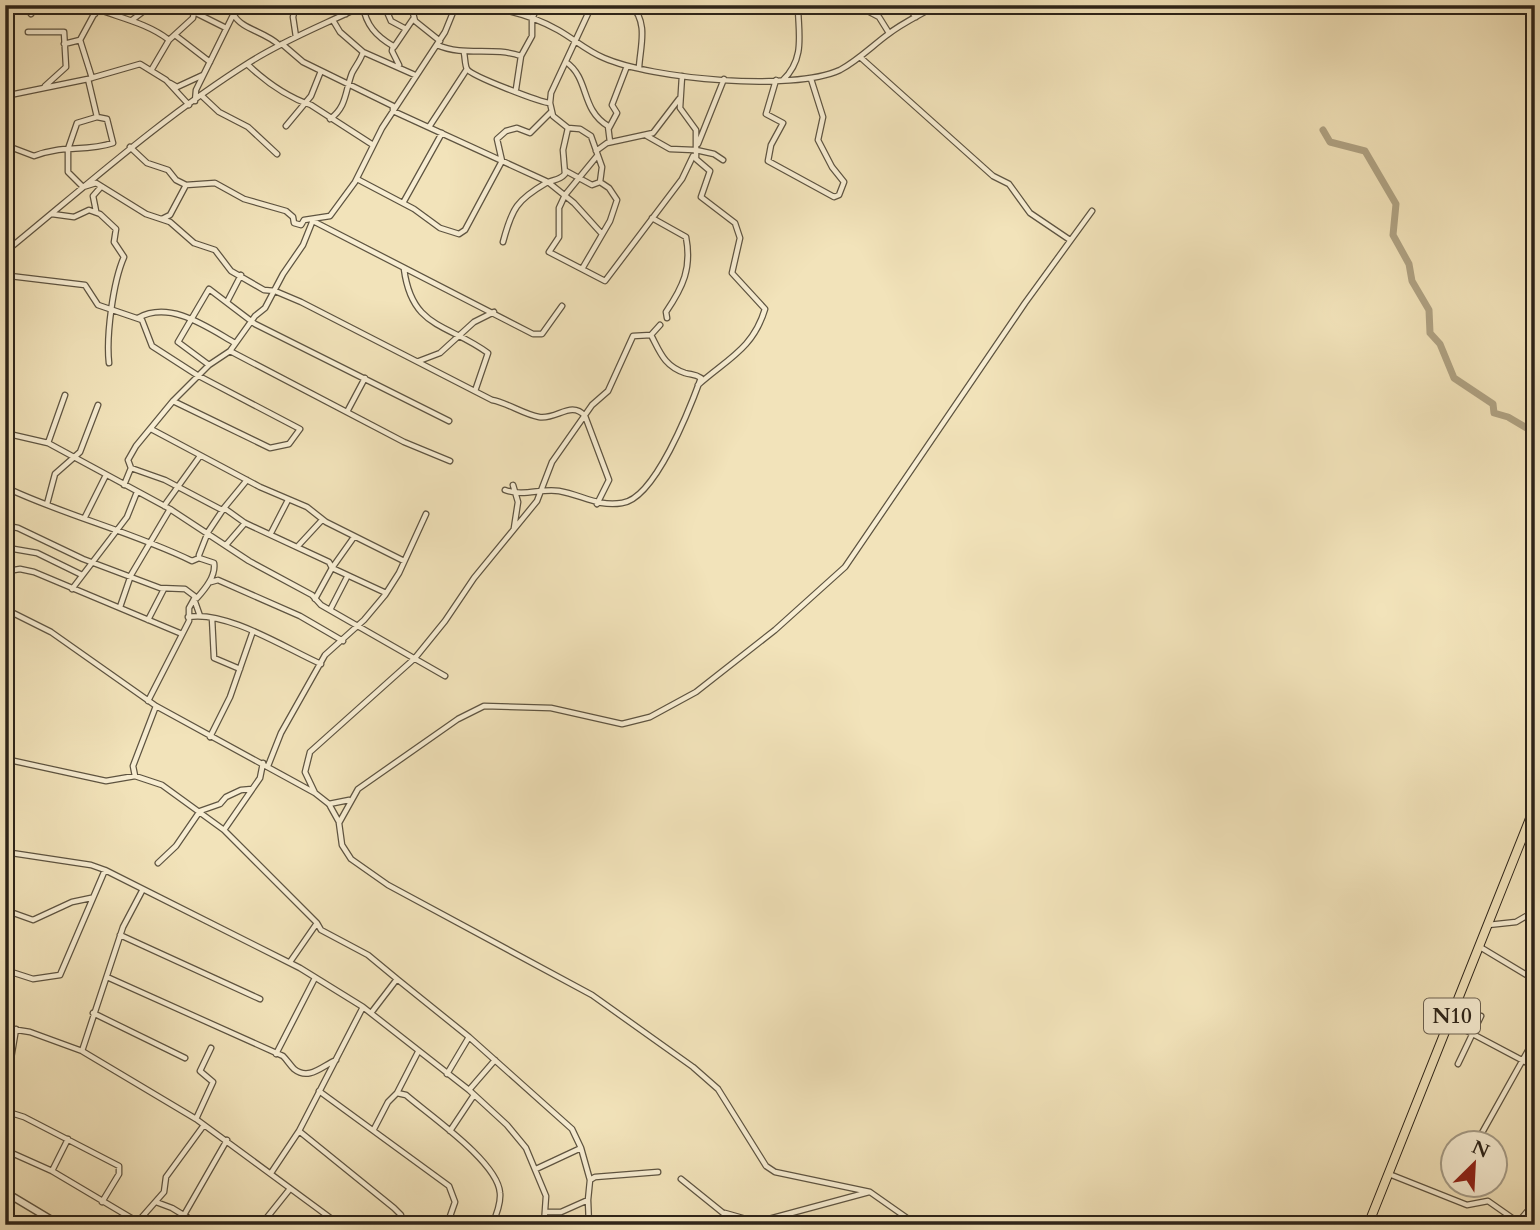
<svg xmlns="http://www.w3.org/2000/svg" width="1540" height="1230" font-family="Cardo,serif">
<rect width="100%" height="100%" fill="#f2e3ba"/>
<filter id="stains"><feTurbulence type="fractalNoise" baseFrequency=".00286" numOctaves="4"/><feColorMatrix values="0 0 0 0 .2 0 0 0 0 .09 0 0 0 0 .02 0 0 0 .5 -.17"/></filter>
<radialGradient id="worn" r=".72"><stop offset=".6" stop-color="#630" stop-opacity="0"/><stop offset="1" stop-color="#630" stop-opacity=".3"/></radialGradient>
<g fill="none" stroke-linecap="round" stroke-linejoin="round">
<!-- river -->
<path stroke="#afa283" stroke-width="7" d="M1323 130 1330 142 1365 151 1396 204 1393 235 1409 264 1412 281 1429 310 1430 333 1440 344 1454 378 1493 404 1494 413 1508 417 1535 433"/>
<defs>
<path id="minor" d="M5 5 29 11 31 14
M82 5 95 14
M180 5 226 28
M337 5 346 14
M384 5 391 21 406 29
M411 5 415 21 440 41
M467 5C499 7 530 14 558 30 574 39 587 51 604 58 652 79 792 92 840 70 857 61 871 47 887 35 902 23 920 15 937 5
M602 5H623
M631 5C649 23 640 47 639 68
M856 5 879 17 889 33
M906 5 916 17
M363 6C366 25 376 36 393 46L392 51 399 65
M97 9C121 18 149 24 169 40
M234 15C241 29 266 32 279 45
M132 20 148 8 164 5
M28 32H64L66 67 45 86
M175 35 210 62
M296 37 293 17 296 5
M64 44 80 40
M282 44 303 62 393 106V111L548 182 574 203 602 234
M437 45C465 57 492 46 521 56
M394 47 413 19
M363 52 415 75
M464 53C465 57 465 66 467 69 471 76 542 103 550 103
M860 57 993 176 1009 184 1030 213 1070 240
M566 62C590 79 580 109 608 126L610 142
M247 64C266 82 287 97 311 105L373 145
M152 69 169 40 193 18 195 5
M682 76 680 108 696 130V159L710 171 701 197 735 223 740 238 732 273 765 309C753 349 727 359 698 385
M92 78 80 40 99 5
M776 80 766 114 783 123 771 145 768 161 834 197 839 195 844 182 832 167 818 140 823 117 811 79
M783 80C806 58 798 32 798 5
M170 83 177 87 203 75
M516 89 521 56 532 36V19L538 5
M5 96 88 79 140 64 166 80 189 105
M202 96 219 112 248 127 277 154
M195 101 196 90 238 5
M97 117 77 123 68 149V172L83 187 96 183 146 214 170 222 194 243 215 250 231 271 264 290 275 291 301 302 492 400C508 403 523 414 539 417 557 420 571 400 585 416L609 480 597 504
M330 119C347 107 345 91 352 73 356 65 361 60 363 52L340 32 334 22
M286 126 311 96 321 71
M429 127 467 69
M609 128 617 113 612 105 627 66
M647 136 670 149 694 150
M698 144 724 79
M5 145 34 156C60 145 86 152 113 143L107 119 97 117 88 79
M130 147 147 163 168 170 176 180 186 185 215 183 244 199 286 211 293 217 294 223 301 225 304 220 330 216 355 182 382 128 445 32 456 5
M696 150 714 154 723 160
M596 151 607 143 653 133 679 99
M566 171 592 185 600 182
M357 179 414 209 440 228 459 234 465 230 502 161 497 139 506 131 517 128 530 133 551 112
M565 195 559 208V237L549 252 605 281 682 179 693 156
M565 195 597 156
M403 203 442 133
M96 211 93 196 100 188
M52 214 74 217 89 210 100 214 116 229 114 242 124 257C113 282 106 336 109 363
M652 218 686 237C692 268 683 287 666 312L667 318
M162 219 170 215 186 185
M313 221 533 334H542L562 306
M503 242C512 208 517 200 546 183 554 179 559 181 565 174L563 150 568 128
M10 248C88 184 164 116 250 62 286 39 326 24 364 5
M404 269C412 329 447 323 488 353L475 391
M582 269 610 221 617 200 609 188 600 182 602 167 591 136 580 129 568 128 553 116 550 103 551 93 592 5
M10 276 85 285 98 305 142 320 152 346 197 375 300 429 289 444 270 448 173 401
M227 302 241 275
M138 318C170 300 207 327 235 343
M230 351 404 442 450 461
M419 361 440 353 474 322 494 312
M209 365 178 342 209 289 255 324 449 421
M348 410 365 378
M151 429 260 487 307 507 326 522 404 561
M9 434 48 443 170 509 249 561 312 595 321 605 445 676
M48 443 65 395
M131 468 165 480 222 510
M124 485 131 468 128 460 136 446 173 401 209 365 230 351 255 316 265 308 283 274 303 245 313 220
M513 485 518 502 514 528
M9 489C67 516 132 532 192 561L199 558
M505 490C524 497 541 488 559 491 582 495 598 507 622 503 655 499 690 408 701 378 695 374 692 375 685 373 664 366 660 352 651 335
M47 504 55 474 80 452 98 405
M164 506 200 456
M224 508 247 480
M85 517 106 475
M8 526 18 528 83 559 160 588 185 589 197 598 194 599 200 616
M271 533 288 500
M354 537 332 568 386 593
M226 545 245 523
M298 546 322 520
M8 548 37 553 82 575
M8 571 20 569 34 572 182 634
M211 582 218 580 300 616 343 641
M72 589 127 517 137 492
M197 598C205 589 216 576 214 563L199 558V555L208 532 224 508 245 523 329 562 332 568 315 599
M120 607 131 575 170 509
M7 610 51 632 156 706 315 793 329 804 339 822
M330 610 347 577
M188 617C226 610 285 648 321 664
M212 618 214 658 240 669
M148 620 164 589
M148 701 189 621V608L194 599
M210 737 230 697 253 631
M5 759 106 781 135 776 162 785 224 830 317 923 290 962
M268 766 281 733 325 655 364 620 385 595 399 573 426 514
M135 776 133 766 156 706
M315 793 305 772 310 752 415 658 445 621 474 578 537 501 552 462 592 405 608 391 633 336 651 335 660 325
M329 804 349 800
M224 830 260 778 263 763
M1525 834 1535 840
M5 852 91 865 105 870 300 968 363 1007 469 1090 507 1125 526 1148 546 1196 544 1225
M158 863 176 846 200 811 220 804 226 797 241 790 252 789
M5 910 33 920 72 902 91 898
M317 923 321 930 368 955 397 979
M1488 925 1516 922 1535 911
M120 935 260 999
M1480 947 1535 980
M5 970 33 979 60 975 105 870
M107 977 283 1056C287 1060 290 1065 294 1069 309 1081 322 1066 336 1060
M93 1013 185 1058
M371 1013 397 979 469 1037 572 1129 581 1148 536 1169
M1450 1022 1535 1067
M5 1028 30 1032 82 1051 196 1119 340 1225
M82 1051 123 927 142 891
M276 1054 315 978
M1458 1064 1481 1016
M447 1074 469 1037
M469 1090 495 1060
M319 1091 449 1186 455 1202 447 1225
M397 1093 418 1052
M5 1094 16 1029
M5 1111 24 1117 119 1166V1174L102 1202
M196 1119 213 1082 200 1071 211 1048
M374 1129 388 1102 397 1093 406 1095C429 1115 498 1162 500 1193 501 1203 496 1216 492 1225
M299 1131 394 1208 401 1215V1225
M450 1131 474 1095
M1478 1140 1535 1038
M581 1148 590 1180
M5 1150 52 1171 138 1222
M52 1171 68 1139
M271 1173 299 1131 363 1007
M1389 1174 1467 1205 1488 1201 1518 1222
M681 1179 738 1225
M588 1200 589 1225
M156 1202 172 1208 200 1225
M547 1212H561L588 1200 590 1180 595 1177 658 1172
M725 1213 753 1221 769 1219 869 1192
M184 1215 227 1140
M135 1225 164 1192 166 1177 204 1125
M261 1225 289 1190
M917 1225 870 1192 775 1172 766 1166 718 1089 693 1067 592 995 388 885 351 859 342 845 339 823 358 789 458 719 484 706 551 708 622 724 650 717 696 692 775 630 845 567 1025 303 1092 211
M1516 1225 1535 1202"/>
<path id="tertiary" d="M5 1192 60 1225"/>
<path id="secondary" d="M5 159 10 370 5 651"/>
<path id="trunk" d="M1368 1225 1535 806"/>
</defs>
<!-- minor casing -->
<use href="#minor" stroke="#5e5441" stroke-width="7"/>
<!-- tertiary casing -->
<use href="#tertiary" stroke="#5e5441" stroke-width="9"/>
<!-- secondary casing -->
<use href="#secondary" stroke="#2d2419" stroke-width="9"/>
<!-- trunk casing -->
<use href="#trunk" stroke="#2d2419" stroke-width="10"/>
<!-- minor -->
<use href="#minor" stroke="#f7edd2" stroke-width="4.5"/>
<!-- tertiary -->
<use href="#tertiary" stroke="#f7edd2" stroke-width="6"/>
<!-- secondary -->
<use href="#secondary" stroke="#f7edd2" stroke-width="6"/>
<!-- trunk -->
<use href="#trunk" stroke="#f2e3ba" stroke-width="8"/>
</g>
<g text-anchor="middle" stroke-width="5" stroke-linejoin="round" paint-order="stroke">
<!-- shield labels -->
<rect fill="#f7edd2" stroke="#6a6050" stroke-width="2" x="1424" y="998.5" width="56" height="35" rx="5"/>
<g font-size="21" font-weight="bold" fill="#2d2419">
<text x="1452" y="1023">N10</text>
</g>
</g>
<!-- margin -->
<rect width="1540" height="1230" fill="none" stroke="#f2e3ba" stroke-width="28"/>
<rect x="7" y="7" width="1526" height="1216" fill="none" stroke="#2d2419" stroke-width="3.5"/>
<rect x="14" y="14" width="1512" height="1202" fill="none" stroke="#2d2419" stroke-width="2"/>
<!-- north arrow -->
<g transform="translate(1474 1164) rotate(24)"><circle r="33" fill="#f7edd2" stroke="#a69d88" stroke-width="2"/>
<path d="M0-5L12 26L0 18L-12 26Z" fill="#8f2418"/>
<text y="-10" font-size="19" font-weight="bold" text-anchor="middle" fill="#2d2419">N</text>
</g>
<rect width="100%" height="100%" filter="url(#stains)"/>
<rect width="100%" height="100%" fill="url(#worn)"/>
</svg>
